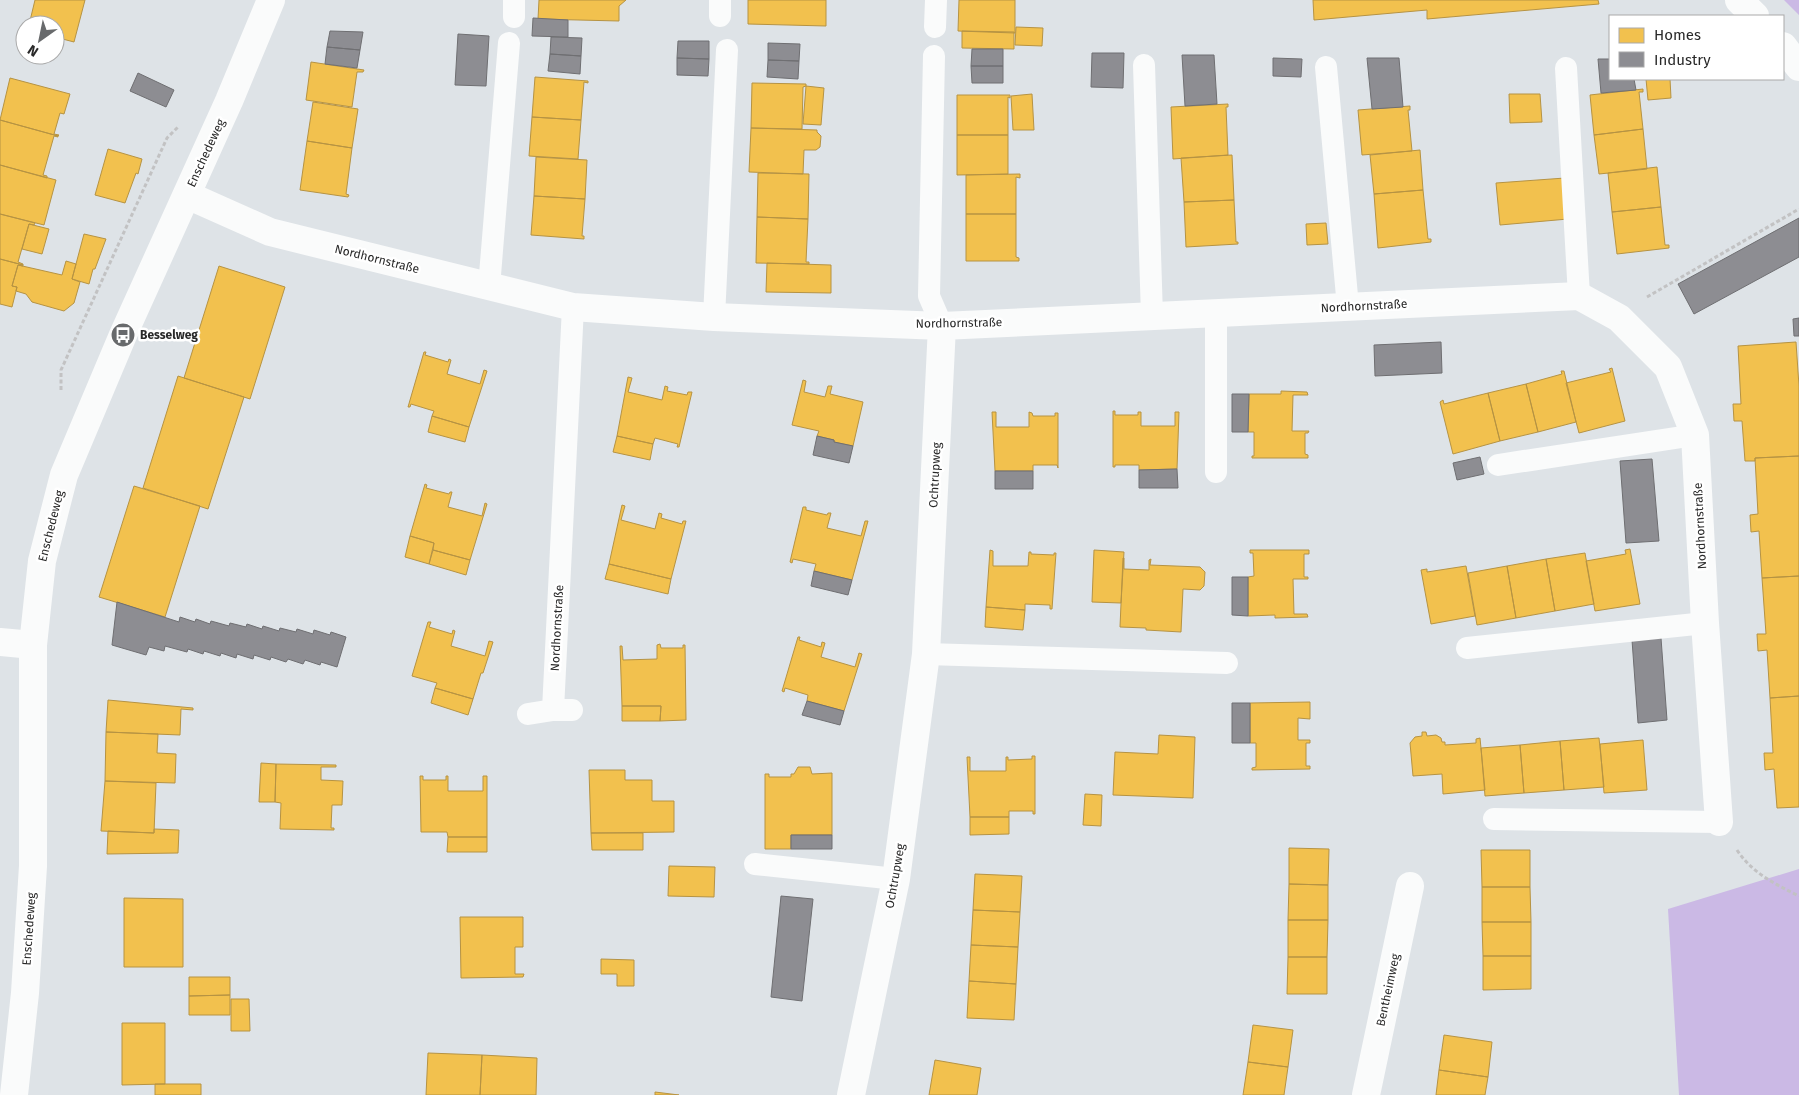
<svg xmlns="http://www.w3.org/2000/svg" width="1799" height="1095" font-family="'Fira Sans',sans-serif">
<rect width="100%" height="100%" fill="#dee3e7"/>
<!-- green -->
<path fill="#cbb9e5" d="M1784 0H1799V15Z
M1799 869V1095H1679L1668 909Z"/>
<!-- homes -->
<path fill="#f2c14e" stroke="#b69343" d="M35 0H85L74 42 55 37V25H29Z
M539 0H626L619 6V21L538 19Z
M748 0H826V26L748 24Z
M959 0H1015V33L958 31Z
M1313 0H1598L1599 4 1427 19V10L1314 20Z
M1016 27 1043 28 1042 46 1015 45Z
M962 31 1014 32V49L962 48Z
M311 62 364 70 363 72H357L352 107 306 100Z
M535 77 588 81V83L584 82 581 120 532 117Z
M10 78 70 94 64 114 60 113 54 134 59 135 58 136 0 120Z
M1646 79H1670L1671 98 1648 100Z
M752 83 806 84V86L803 87 802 129 751 128Z
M806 86 824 88 821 125 803 124Z
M1643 89V92H1639L1643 129 1594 135 1590 95Z
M1032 94 1034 130H1013L1011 96Z
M1509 94H1540L1542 122 1510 123Z
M957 95H1010V98L1008 97V135H957Z
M313 102 358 109 352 148 307 141Z
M1228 104V107H1226L1228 155 1173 159 1171 107Z
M1410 106V110H1408L1412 151 1362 155 1358 110Z
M532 117 581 120 578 159 529 156Z
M0 120 58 136V137L54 136 43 175 47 176V178L0 165Z
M751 128 817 130V132L821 136 820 147 816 150H804L803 174 749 172Z
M1643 129 1647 169 1599 174 1594 135Z
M957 135H1008V174L957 175Z
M307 141 352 148 346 194 349 195 348 197 300 190Z
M108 149 142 159 138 174 136 173 125 203 95 195Z
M1420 150 1423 190 1374 194 1370 155Z
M1232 155 1234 200 1184 202 1181 158Z
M536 157 587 160 585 199 534 196Z
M0 165 56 180 44 225 0 214Z
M1657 167 1661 207 1612 212 1608 173Z
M758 173 809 174 808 219 757 217Z
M1020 174V178L1016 177V214H966V175Z
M1565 178 1568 219 1500 225 1496 183Z
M1423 190 1428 239H1431V242L1378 248 1374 194Z
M534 196 585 199 582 236H584V239L531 235Z
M1234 200 1236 242H1238V244L1186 247 1184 202Z
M1661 207 1665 245H1669V248L1617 254 1612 212Z
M0 214 35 223 34 225 29 224 18 262 23 264V265L0 259Z
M966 214H1016V257L1019 258V261H966Z
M757 217 808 219 806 262H809V264L756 263Z
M1326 223 1328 244 1307 245 1306 224Z
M29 224 49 229 42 254 22 249Z
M84 234 106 239 95 269H93L89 284 72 279Z
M0 259 23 265V266L18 265 12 286 17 287 12 307 0 304Z
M66 261 76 264 72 279 80 282 74 303 64 311 32 302 26 294 16 291 17 287 12 286 18 265 62 275Z
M767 263 831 265V293L766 292Z
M219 266 285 287 250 399 184 378Z
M1796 342 1799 386V456L1755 458V461H1745L1742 421H1734L1733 404H1741L1738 346Z
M424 352H426L425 355 448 362 449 359 451 360 447 374 480 384 484 370 487 371 469 427 432 416 434 411 411 404 410 407H408Z
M1612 368 1625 421 1579 433 1566 383 1611 372 1609 369Z
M1561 371H1564L1576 422 1538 432 1526 384 1562 374Z
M178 376 244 397 208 509 143 488Z
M628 377 632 378 628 392 662 400 665 386 668 387 667 391 687 395 688 392H692L679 447H677L678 444 655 438 653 444 617 436Z
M803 380 806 381 804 392 825 397 828 386H832L830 394 863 402 853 446 834 442V440L817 436 819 431 792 425Z
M1526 384 1538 432 1500 441 1488 393Z
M1281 391 1307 392 1308 395H1293L1292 431H1309L1308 433H1305V454L1308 455V458H1252V456H1254V432H1248L1249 394H1281Z
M1488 393 1500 441 1453 454 1440 402 1443 400 1444 404Z
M1113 411H1115V415H1138V412H1141V426H1175V412H1179L1177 469 1139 470V465H1115V467H1113Z
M992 412H996V427H1029V412L1032 413 1033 416H1055V413H1058V468L1057 465H1033V471H995Z
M432 416 469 427 465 442 428 432Z
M617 436 653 444 650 460 613 452Z
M1799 456V576L1762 578 1759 531 1751 532 1750 515 1758 514 1755 458Z
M425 484 427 485 426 488 449 494 450 492H452L448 507 482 516 485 503 487 504 470 560 433 550 434 543 410 536Z
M134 486 200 506 165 617 99 597Z
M622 505 625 506 621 520 655 529 659 513 662 514 661 518 682 524 683 521H686L671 579 609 564Z
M803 507H806V510L827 515 828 513H831L827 528 861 536 865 521H868L852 580 814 571 816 564 793 559 792 563 790 562Z
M410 536 434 543 429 564 405 557Z
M1630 549 1640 604 1595 611 1586 561 1626 554 1625 550Z
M433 550 470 560 466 575 429 564Z
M990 550 993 551V566H1028L1029 552H1031V554L1054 555V553H1056L1052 609H1050V605L1025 604V610L986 607Z
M1094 550 1124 552 1121 603 1092 602Z
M1250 550H1309V554H1304V577H1308V579H1293L1294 614H1307L1308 617 1275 618V615L1248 616V577L1254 576 1253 553H1250Z
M1585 553 1594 604 1555 611 1546 559Z
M1123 558H1124V569L1149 570V560L1151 559 1150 565 1200 567 1205 572 1204 586 1200 590 1183 589 1181 632 1146 630V628L1120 627Z
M1546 559 1555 611 1516 618 1507 566Z
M609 564 671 579 668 594 605 579Z
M1466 566 1475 616 1431 624 1421 570 1427 569V572Z
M1507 566 1516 618 1477 625 1468 573Z
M1799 576V696L1770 698 1767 650 1758 651 1757 634H1766L1762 578Z
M986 607 1025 610 1023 630 985 627Z
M428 622H431L429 627 452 634 453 630 455 631 451 646 485 656 489 641 493 642 483 673H481L473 699 435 688 437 683 412 676Z
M798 637H800L799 640 821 647 822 642 825 643 821 657 855 667 859 653 862 654 844 711 807 701 808 695 785 688 784 692 782 691Z
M660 644 661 648H683V645H685L686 720 660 721 661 706H622L620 646H622L623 660 657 659V645Z
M435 688 473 699 468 715 431 703Z
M1799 696V807L1777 808 1774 769 1765 770 1764 753H1773L1770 698Z
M108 700 193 708V710L181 709 180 735 106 732Z
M1310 702V719L1298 718V740H1310V743H1306V766H1310V769L1252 770V768L1256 767V743H1250V703Z
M622 706H661L660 721H622Z
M106 732 158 734 157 753 176 754 175 783 105 781Z
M1422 732H1426L1427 736 1436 735 1441 738 1442 742H1445V745L1476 743V739L1480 738 1485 790 1443 794 1442 774 1413 776 1410 743 1415 737 1422 736Z
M1159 735 1195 737 1193 798 1113 795 1115 752 1158 754Z
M1599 738 1604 787 1564 790 1560 741Z
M1643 740 1647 790 1604 793 1600 744Z
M1560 741 1564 790 1524 793 1520 745Z
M1520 745 1524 793 1485 796 1481 748Z
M1032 756H1035V814H1033V811H1009V817H970L967 757H970V771H1006V757H1008V760L1032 759Z
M261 763 276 764 275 802H259Z
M276 764 336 765V767H321V780L343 781 342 805H332L331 828H334V830L280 829 281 803 275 802Z
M798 767H810L812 774 832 773V835H791V849H765V774H769V777H791V774H794Z
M589 770H625V780H652V801H674V832L591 833Z
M420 776H423V780H446V776H448V791H483V776H487V837H448L447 832H421Z
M105 781 156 783 154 833 101 831Z
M1085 794 1102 795 1101 826 1083 825Z
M970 817H1009V834L970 835Z
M154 829 179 830 178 853 107 854 108 831 154 833Z
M591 833H643V850H592Z
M448 837H487V852H447Z
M1289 848 1329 849 1328 885 1289 884Z
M1481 850H1530V887H1482Z
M669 866 715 867 714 897 668 896Z
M975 874 1022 876 1020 912 973 910Z
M1289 884 1328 885V920H1288Z
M1482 887H1530L1531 922H1482Z
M124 898 183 899V967H124Z
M973 910 1020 912 1018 947 971 945Z
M460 917H523V947H515V974H524L523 977 461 978Z
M1288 920H1328L1327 957H1288Z
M1482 922H1531V956H1483Z
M971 945 1018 947 1016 984 969 981Z
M1483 956H1531V989L1483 990Z
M1288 957H1327V994H1287Z
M601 959 634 960V986H617V974H601Z
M189 977H230V995L189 996Z
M969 981 1016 984 1014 1020 967 1018Z
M230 995V1015H189V996Z
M231 999H249L250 1031H231Z
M122 1023H165V1084L122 1085Z
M1253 1025 1293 1030 1288 1067 1248 1062Z
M1444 1035 1492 1042 1488 1077 1439 1070Z
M428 1053 482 1055 480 1095H426Z
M482 1055 537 1058 536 1095H480Z
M935 1060 981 1068 977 1095H929Z
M1248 1062 1288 1067 1284 1095H1243Z
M1439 1070 1488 1077 1485 1095H1436Z
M155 1084H201V1095H155Z
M655 1092 679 1095H655Z"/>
<!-- industry -->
<path fill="#8d8d92" stroke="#6f6f72" d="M533 18 568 20V37L532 36Z
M330 31 363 32 360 50 327 47Z
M458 34 489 36 486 86 455 85Z
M551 37 582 38 581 56 550 54Z
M678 41H709V59L677 58Z
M768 43 800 44 799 61 768 60Z
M327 47 360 50 357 68 325 64Z
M972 49H1003V66H971Z
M1092 53H1124L1123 88 1091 87Z
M550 54 581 56 580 74 548 71Z
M1182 55H1214L1217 104 1185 106Z
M677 58 709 59 708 76 677 75Z
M1273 58 1302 59 1301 77 1273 76Z
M1367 58H1399L1403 107 1372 109Z
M1598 59H1610V79H1634L1636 90 1601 93Z
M768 60 799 61 798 79 767 77Z
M971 66H1003V83H972Z
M138 73 174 90 166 107 130 91Z
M1799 218V257L1694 314 1678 284Z
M1799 318V336H1794L1793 319Z
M1441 342 1442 373 1375 376 1374 345Z
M1232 394H1249L1248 432H1232Z
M817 436 834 440V442L853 446 849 463 813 455Z
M1480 457 1484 474 1457 480 1453 463Z
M1652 459 1659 541 1626 543 1620 461Z
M1177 469 1178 488H1139V470Z
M995 471H1033V489H995Z
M814 571 852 580 848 595 811 586Z
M1232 577H1248V616L1232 615Z
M117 602 179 622 180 617 195 622 196 619 210 624 211 621 229 626 230 623 246 627 247 624 262 629 263 626 279 631 280 628 296 632 297 629 313 634 314 630 330 635 331 632 346 637 337 667 321 662 320 665 305 660 303 664 288 659 286 662 271 657 270 660 254 655 253 659 237 654 236 658 221 653 220 656 204 651 203 654 188 649 187 652 165 646 164 651 149 647 146 655 112 645Z
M1661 638 1667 720 1638 723 1632 640Z
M807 701 844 711 840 725 802 715Z
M1232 703H1250V743H1232Z
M791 835H832V849H791Z
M781 896 813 899 802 1001 771 997Z"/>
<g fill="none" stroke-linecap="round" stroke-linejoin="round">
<!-- path -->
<path stroke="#c2c2c3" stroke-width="3" stroke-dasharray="4 2.5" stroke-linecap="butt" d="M1647 297 1799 209
M61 390V370L167 138 178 127
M1737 850C1752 873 1775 884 1799 896"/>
<!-- lane -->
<path stroke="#fafbfb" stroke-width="22" d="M720 16V0
M514 17V0
M935 27 936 0
M934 56 929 296 942 326
M1144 65 1152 316
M1326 67 1348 307
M1566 68 1579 296
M489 287 509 43
M1216 313V472
M714 317 727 50
M1498 465 1695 435
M1467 648 1705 623
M926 654 1227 663
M553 710 573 307
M528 714 553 710H572
M1494 819 1719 822
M755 864 896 879"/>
<!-- street -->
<path stroke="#fafbfb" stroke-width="28" d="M1739 0 1755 16
M1783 46 1799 67
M187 195 270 232 573 307 714 317 942 326 1579 296 1619 318 1668 367 1695 435 1705 623 1719 822
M0 642 33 645
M851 1095 896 879 926 654 942 326
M1366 1095 1410 886"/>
<!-- secondary -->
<path stroke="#fafbfb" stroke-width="28" d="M14 1095 25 993 33 866V645L42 561 64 475 123 335 229 101 271 0"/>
</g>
<!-- icons -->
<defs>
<symbol id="bus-disc" viewBox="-11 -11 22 22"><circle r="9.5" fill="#686a6c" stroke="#fff"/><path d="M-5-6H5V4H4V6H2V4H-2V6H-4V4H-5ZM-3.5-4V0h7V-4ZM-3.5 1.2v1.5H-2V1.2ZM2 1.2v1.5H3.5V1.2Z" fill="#fff"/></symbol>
</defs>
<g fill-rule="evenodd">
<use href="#bus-disc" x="109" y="321" width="28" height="28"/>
</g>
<g text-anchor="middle" stroke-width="5" stroke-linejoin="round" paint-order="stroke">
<!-- street labels -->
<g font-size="12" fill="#292929" stroke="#fff">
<text transform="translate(206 153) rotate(-65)" y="4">Enschedeweg</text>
<text transform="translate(377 259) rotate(14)" y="4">Nordhornstraße</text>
<text transform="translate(1364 306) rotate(-3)" y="4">Nordhornstraße</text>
<text transform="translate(959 323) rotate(-1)" y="4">Nordhornstraße</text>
<text transform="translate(935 475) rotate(-87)" y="4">Ochtrupweg</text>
<text transform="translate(51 526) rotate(-76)" y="4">Enschedeweg</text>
<text transform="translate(1700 526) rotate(-93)" y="4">Nordhornstraße</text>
<text transform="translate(557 628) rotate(-87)" y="4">Nordhornstraße</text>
<text transform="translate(895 876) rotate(-80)" y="4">Ochtrupweg</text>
<text transform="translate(29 929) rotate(-86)" y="4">Enschedeweg</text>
<text transform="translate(1388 990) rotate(-78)" y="4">Bentheimweg</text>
</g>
<!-- poi labels -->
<g font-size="12" font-weight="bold" fill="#292929" stroke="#fff" text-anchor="start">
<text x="140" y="339">Besselweg</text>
</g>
</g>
<!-- legend -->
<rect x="1609" y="15" width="175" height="65" fill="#ffffff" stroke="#a9a9a9"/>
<rect x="1619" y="28" width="25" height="15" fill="#f2c14e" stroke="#a9a9a9"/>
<text x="1654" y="40" font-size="15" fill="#292929">Homes</text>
<rect x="1619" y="52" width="25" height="15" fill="#8d8d92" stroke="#a9a9a9"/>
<text x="1654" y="65" font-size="15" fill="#292929">Industry</text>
<!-- north arrow -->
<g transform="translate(40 40) rotate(213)"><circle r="24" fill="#ffffff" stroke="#a9a9a9"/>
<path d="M0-4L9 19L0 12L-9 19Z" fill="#686a6c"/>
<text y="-8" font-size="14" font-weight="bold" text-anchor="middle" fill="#292929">N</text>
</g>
</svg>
